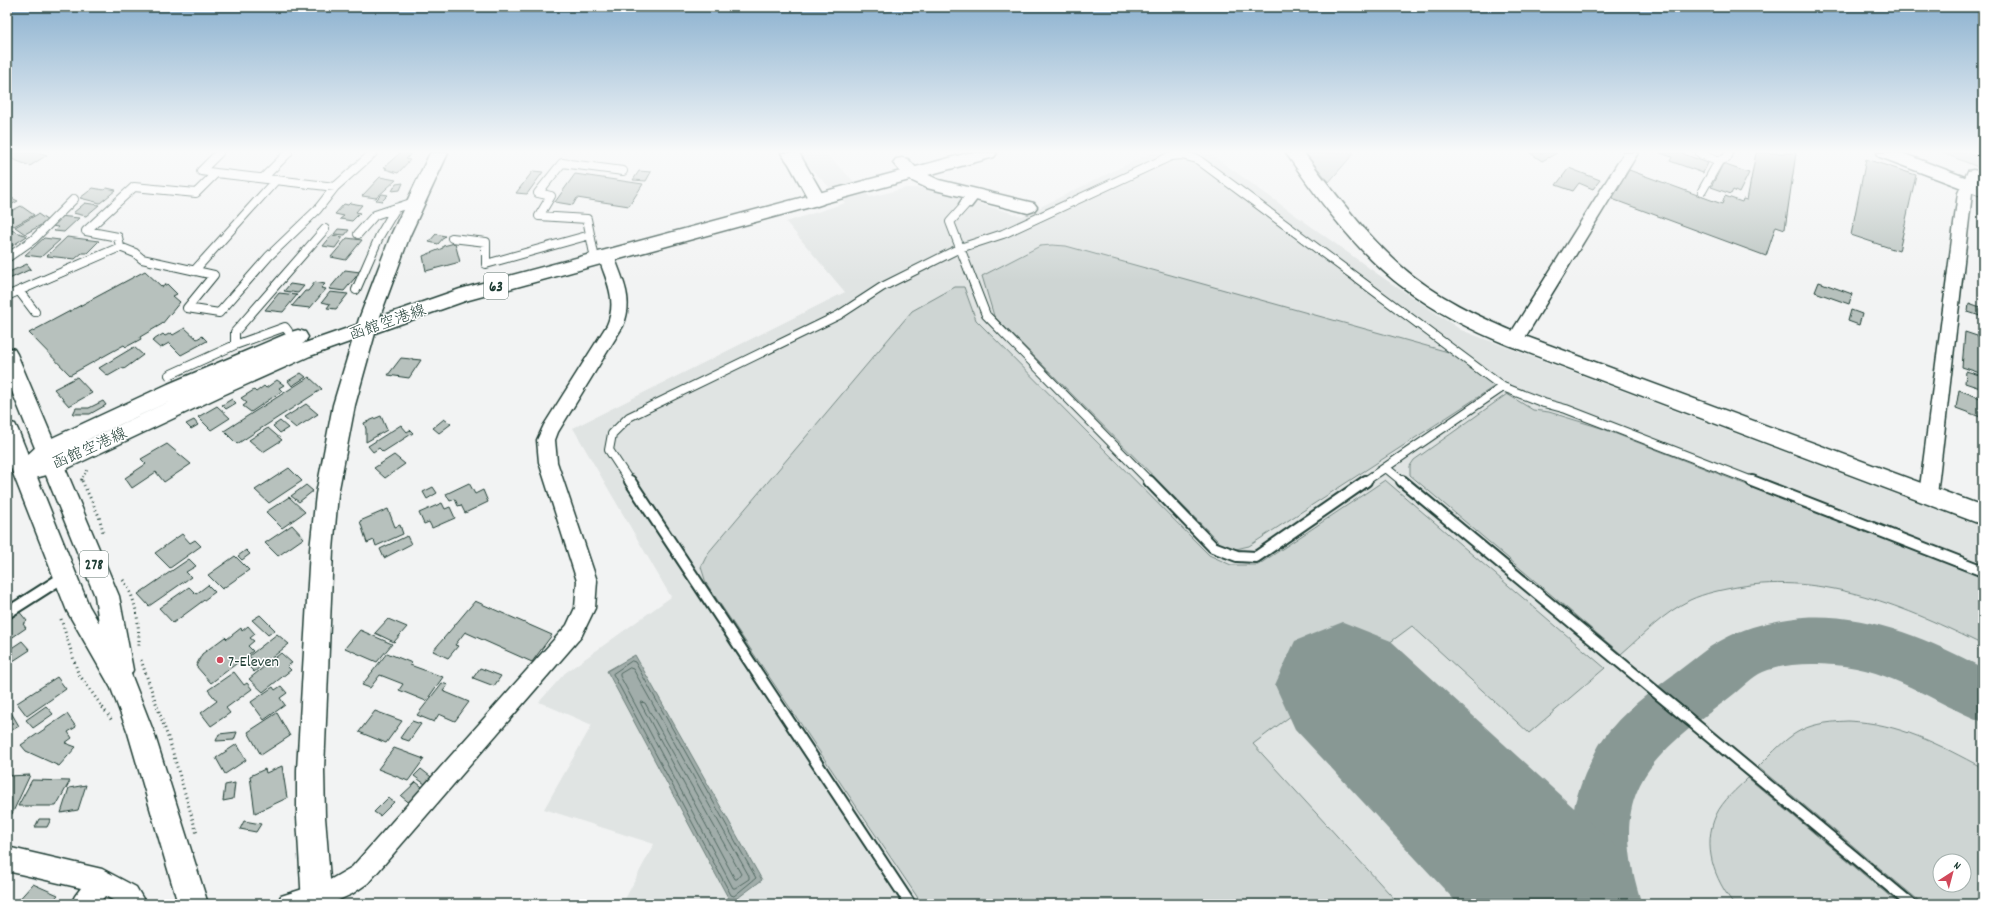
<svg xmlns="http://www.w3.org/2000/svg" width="1990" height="911" font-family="Dekko,'Klee One',sans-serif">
<rect width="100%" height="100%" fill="#f2f3f3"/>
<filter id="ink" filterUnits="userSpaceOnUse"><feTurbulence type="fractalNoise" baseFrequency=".025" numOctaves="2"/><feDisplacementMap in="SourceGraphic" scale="8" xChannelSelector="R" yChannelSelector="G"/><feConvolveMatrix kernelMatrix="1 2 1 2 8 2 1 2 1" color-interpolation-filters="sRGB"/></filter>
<g filter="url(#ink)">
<!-- built -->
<path fill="#e0e4e3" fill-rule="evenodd" d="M796 153H825L870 197 906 188H925L1022 216 1150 153H1209L1379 275 1461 330 1983 527V904H671L624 901 654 844 544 809 592 725 539 702 565 673 671 597 573 428 845 292 786 222 845 203ZM1940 861H1964V885H1940Z"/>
<!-- green -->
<path fill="#ced5d3" stroke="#768984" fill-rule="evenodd" d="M1305 153H1354L1329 182Z
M1943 153H1969L1983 159V169Z
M1052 245 1066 246 1452 353 1495 386 1249 546 1236 549 1223 546 994 316 982 276 1040 246Z
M955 287H964L976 320 1209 555 1231 565H1258L1385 480 1605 668 1529 733 1412 626 1253 744 1399 904H922L706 583 701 567 708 553 912 311Z
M1507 394 1533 410 1549 412 1601 428 1983 577V645C1907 607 1824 572 1737 587 1721 590 1705 593 1690 600 1665 612 1643 635 1621 654L1410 475V466L1414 460Z
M1848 721C1899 723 1938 744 1983 768V904H1923L1758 767C1791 734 1799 723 1848 721ZM1940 861H1964V885H1940Z
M1748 778 1899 904H1734C1714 879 1702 846 1716 815 1723 800 1737 789 1748 778Z"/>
<!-- water -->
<path fill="#a1adaa" stroke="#6d807b" d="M635 655 762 880 731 903 607 671Z"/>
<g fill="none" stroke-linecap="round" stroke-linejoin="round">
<!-- shore -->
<path stroke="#536a63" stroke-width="1" d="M632 661 635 662 756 878 734 896 731 895 613 674Z
M630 668 633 669 749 876V879L735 888H733L620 676V674Z
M642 702 645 703 741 874 737 879H735L641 704Z"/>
<!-- taxiway -->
<path fill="#889894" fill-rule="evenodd" d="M1803 617C1867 613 1928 639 1983 668V722C1930 701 1894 670 1835 665 1812 663 1784 663 1763 672 1752 677 1743 687 1734 694 1702 719 1654 751 1638 789 1622 824 1630 868 1642 904H1580C1565 856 1566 820 1585 774 1591 762 1596 749 1603 739 1622 712 1651 691 1677 672 1692 661 1706 648 1722 640 1746 626 1776 620 1803 617Z"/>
<!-- runway -->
<path fill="#889894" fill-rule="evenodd" d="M1343 622 1391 641 1619 849 1641 904H1458L1295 729 1275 685 1295 641Z"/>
</g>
<!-- building -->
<path fill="#b7c1bd" stroke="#1f3d34" d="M7 153H41L47 155 30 166 7 157Z
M400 153 411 154 406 159 410 160 398 173 385 169 387 168 384 167Z
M1530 153H1557L1542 161Z
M1660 153H1681L1708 163 1703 173 1670 161 1672 157Z
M1756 153H1796L1785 229 1776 226 1766 256 1612 199 1629 170 1722 204 1725 196 1742 202 1743 199 1747 200Z
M1866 159 1916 175 1899 251 1851 235Z
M1723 164 1749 173 1739 193 1733 190 1731 194 1711 187Z
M1569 168 1600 180 1593 189 1579 183 1573 191 1556 185Z
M533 171 543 172 527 194 516 193Z
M639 171 651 172 646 181 633 180Z
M575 174 643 184 629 206 577 198 573 205 555 202Z
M380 177 396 180 376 198 362 196Z
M403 183 400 190 392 191 396 184Z
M93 188 104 190 107 188 116 190 100 203 80 198Z
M382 194 388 195 382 201 376 200Z
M7 196 18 201 7 207Z
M85 203 99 205 86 216 73 213Z
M350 203 362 205 356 212 360 213 352 221 340 219 344 216 335 214 344 204 348 205Z
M21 206 34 215 14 226 7 221V213Z
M38 214 48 221 25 234 15 227Z
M59 216 79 218 64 232 54 231 58 227 51 226Z
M338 229 349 230 345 235 334 234Z
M11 230 27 236 12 246 7 244V232Z
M436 234 445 236 438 244 429 242Z
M332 235 343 237 335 248 323 246Z
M67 237 99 241 87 253H82L75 259 47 256Z
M44 238 60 240 41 257 25 255Z
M347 238 362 240 346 260 331 257Z
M455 243 460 262 426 271 423 256 443 248V246Z
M27 264 31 269 7 280V273Z
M345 270 360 272 344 291 329 289Z
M145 271 162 287 167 284 177 294 173 296 180 302 162 324 140 337 141 339 126 347 124 345 70 375 29 333Z
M315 282 325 284 321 288 326 289 310 308 292 306 305 291H308Z
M1819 282 1852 294 1849 304 1815 292Z
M290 284 304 286 298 293 284 291Z
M330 292 348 294 336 309 327 308 330 304 322 302Z
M279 293 297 295 283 312 265 310Z
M1969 303 1983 308V317L1968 312Z
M1851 310 1862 314 1859 325 1848 321Z
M185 328 197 339 202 336 207 341 181 355 169 343 160 348 152 341 163 334 165 336 171 333 173 335Z
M1965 332 1983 338V374L1962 367Z
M134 347 143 355 124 369 122 368 108 376 99 368Z
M401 358 421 360 409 378 388 375Z
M1966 371 1983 376V389L1965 383Z
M301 373 306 377 292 386 288 381Z
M77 377 92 393 69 406 54 389Z
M309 377 322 389 237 444 224 431Z
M277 380 284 385 279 388 282 391 251 412 243 406 247 403 241 398 254 390 256 392 264 386 266 388Z
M1959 390 1983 399V418L1956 408Z
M232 399 236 403 226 409 222 405Z
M103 401 106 405 90 414H73L76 408H89Z
M306 404 318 414 296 428 284 418Z
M217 406 230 418 211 430 198 417Z
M381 416 387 430 366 442V429L364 423Z
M444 419 451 424 439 433 433 428Z
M194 420 198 425 191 429 186 424Z
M280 421 288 428 280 433 273 426Z
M401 425 407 432 410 430 413 433 383 452 379 448 373 452 368 446Z
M268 428 282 440 263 452 249 440Z
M167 444 191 464 164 482 156 472 132 488 125 478 146 464 141 459Z
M394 455 405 464 385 478 374 468Z
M289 468 302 481 269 503 255 490Z
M469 483 475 494 483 490 488 502 465 513 461 505 458 506 455 499 450 501 446 494Z
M306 485 313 491 299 502 291 496Z
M433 487 437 493 427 499 423 492Z
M289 497 305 512 282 528 266 512Z
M442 503 445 509 450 507 455 518 432 528 429 522 424 524 419 513Z
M388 509 395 527 400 525 403 534 376 546 374 540 367 543 360 521Z
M292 525 304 538 278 556 265 543Z
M182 534 190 543 195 540 201 546 170 568 155 553Z
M407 536 411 544 384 558 380 549Z
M246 550 250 554 242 560 238 556Z
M235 556 249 570 222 589 208 575Z
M189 559 196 566 186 572 191 577 149 606 138 594Z
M208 585 215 592 173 623 159 608 189 587 196 594Z
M475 601 552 635 532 662 465 632 455 645 458 646 448 658 433 651Z
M18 610 27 621 23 624 26 628 7 641V617Z
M260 615 275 630 268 635 252 620Z
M388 619 407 627 394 642 375 633Z
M248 626 255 634 250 638 254 641 248 646 253 651 211 683 196 666 202 654 225 637 227 639 241 628 242 631Z
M360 630 392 644 377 662 345 648Z
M277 634 289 644 254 672 246 664 252 659 249 656Z
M22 641 30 650 7 665V651Z
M281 653 292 663 287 666 291 670 263 692 249 679Z
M387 653 412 663 410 665 443 677 426 701 399 690 403 684 380 675 370 688 362 685Z
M480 668 501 676 494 686 473 678Z
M234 672 244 685 247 683 252 689 226 708 230 713 211 726 201 713 217 701 208 690Z
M57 677 66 689 27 716 17 703Z
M442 683 448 685 443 691 469 702 455 721 439 714 434 722 417 715Z
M281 686 287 693 280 698 285 705 264 720 251 702 273 687 275 690Z
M46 706 53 714 33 728 26 720Z
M9 709 19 726 7 733V710Z
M375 711 402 721 386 743 359 732Z
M277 713 290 736 261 755 248 732Z
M67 714 76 727 68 732 72 738 65 743 76 747 59 766 26 751 21 745Z
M412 721 421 724 409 741 400 738Z
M237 732 234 740 216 741 219 734Z
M237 744 246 760 225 774 216 758Z
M394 748 424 759 408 781 378 769Z
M282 766 287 798 255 813 250 776 265 769 266 773Z
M421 769 435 780 429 787 414 776Z
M30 775 12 814H7V776Z
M32 780 70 781 56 806H18Z
M416 782 426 790 412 805 401 796Z
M235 783 233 799 223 801 225 785Z
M86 785 78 810 61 813 69 788Z
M388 798 394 802 380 816 374 812Z
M39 819H51L47 827H35Z
M244 821 261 824 256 832 240 829Z
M33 884 58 895 50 904H15Z"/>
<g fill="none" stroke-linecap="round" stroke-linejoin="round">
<defs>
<path id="service-far1" d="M1700 153 1719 161 1702 191
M1719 161 1727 158 1729 153
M216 173 335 187 317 210 269 256 219 313 187 308 214 275 142 259 135 253 120 247 118 237 86 231 134 187 196 193Z
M216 173 201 171 219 153
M263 178 288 153
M335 187 373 153
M966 204 950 222 986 315 1150 482
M358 234 375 215 414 202
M452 238 486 242V264L590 235
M7 258 34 239 74 199
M595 259 587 219 539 216 551 196 538 193 562 163 623 171
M194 271 276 180
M356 290 380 235 396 208
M19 291 35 312
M7 296 120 247
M235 345V332L325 229
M169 375 235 345 285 327 288 331
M1386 468 1403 482
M630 482 609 450 612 434 629 417 839 315 882 287 960 248 1003 234 1171 156 1182 155 1197 159 1503 387
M1364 482 1503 387 1544 403 1566 409 1755 482"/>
<path id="service" d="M630 481 910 904
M1149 481 1213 547 1237 556 1256 557 1366 481
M1402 481 1911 904
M1752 481 1983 571
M7 613 65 576"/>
<path id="minor" d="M1624 153H1638L1521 344 1515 346 1509 344 1507 340 1509 336Z
M1973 170 1978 171 1980 174 1972 193 1937 495 1935 500 1928 503 1921 500 1919 495 1958 193 1968 171Z
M974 189 979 191 981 194 971 207H961L959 204C963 198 967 191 974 189Z
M606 251 611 252 614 256C623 281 634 300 623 326L558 432 555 440 557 462 597 581 595 608 581 637 368 883 352 894 330 904H277L281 896 328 881 352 867 567 625 575 608 577 581 539 462 537 440 544 425 607 325C618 300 606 280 598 256L601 252Z
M7 847 102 869 136 887 146 904H120L105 896 98 904H71L75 896 81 888 7 871Z"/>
<path id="tertiary" d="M430 153H448L410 235 379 319 355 405 338 494 333 550 324 770 325 817 332 904H302L297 817V770L310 550 316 494 333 405 359 319 391 235Z
M781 153H799L826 200 823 204 817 206 811 204 789 164Z
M1286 153H1304C1334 192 1364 233 1401 266 1436 297 1479 317 1522 335L1983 506V525L1508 345C1471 330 1436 312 1404 288 1361 257 1316 197 1286 153Z
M902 158 908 159 918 170 939 180 1034 203 1037 207 1034 211 1028 213 927 188 906 178 893 163 896 159Z"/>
<path id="primary" d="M968 153H997L994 157 465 301 310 356 223 395 62 471 24 481 16 478 13 472 16 466 21 464 24 458 39 444 168 384 291 332 298 330 305 332 308 337 305 342 302 344 460 289ZM183 395 85 441 91 438Z
M1877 153H1902L1983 184V196L1880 157Z"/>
<path id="trunk" d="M7 347 14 349 17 354 119 596 133 670 131 674 154 733 208 904H178L128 733 111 688 67 611 7 458V422L15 424 18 430 89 606 99 623 95 596 7 379Z"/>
</defs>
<!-- service-far1 casing -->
<use href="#service-far1" stroke="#1f3d34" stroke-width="10"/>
<!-- service casing -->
<use href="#service" stroke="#1f3d34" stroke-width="14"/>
<!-- minor casing -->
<use href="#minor" stroke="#1f3d34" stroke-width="3"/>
<!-- tertiary casing -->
<use href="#tertiary" stroke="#1f3d34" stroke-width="3"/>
<!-- primary casing -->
<use href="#primary" stroke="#1f3d34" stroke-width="3"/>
<!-- trunk casing -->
<use href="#trunk" stroke="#1f3d34" stroke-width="3"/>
<!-- path-far1 -->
<path stroke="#1f3d34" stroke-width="2" stroke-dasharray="1 2.5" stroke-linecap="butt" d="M81 479 83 482
M81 480 88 469"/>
<!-- path -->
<path stroke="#1f3d34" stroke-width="3" stroke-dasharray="1 3.5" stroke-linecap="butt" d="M82 481 99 516 103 532
M123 580C137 599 139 624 139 647
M61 619 78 673 113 722
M141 660 170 743 197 834"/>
<!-- service-far1 -->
<use href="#service-far1" stroke="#fff" stroke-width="8"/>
<!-- service -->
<use href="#service" stroke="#fff" stroke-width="10"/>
<!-- minor -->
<use href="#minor" fill="#fff" fill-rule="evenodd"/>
<!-- tertiary -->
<use href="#tertiary" fill="#fff" fill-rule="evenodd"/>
<!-- primary -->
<use href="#primary" fill="#fff" fill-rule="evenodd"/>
<!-- trunk -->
<use href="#trunk" fill="#fff" fill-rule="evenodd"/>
</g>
</g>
<!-- sky -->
<linearGradient id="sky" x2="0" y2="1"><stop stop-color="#8bb1cf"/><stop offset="0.54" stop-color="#f9fafa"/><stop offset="1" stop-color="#f9fafa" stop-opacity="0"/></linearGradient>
<rect width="1990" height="281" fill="url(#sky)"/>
<!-- markers -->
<circle fill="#d1495b" stroke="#fff" stroke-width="1.5" cx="220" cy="660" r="4"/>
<g text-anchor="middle" stroke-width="3" stroke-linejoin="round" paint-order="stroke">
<!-- shield labels -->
<g fill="#fff" stroke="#627771" stroke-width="1">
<rect x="484" y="273" width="24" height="26" rx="3"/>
<rect x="80" y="551" width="28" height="26" rx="3"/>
</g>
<g font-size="15" font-weight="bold" fill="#1f3d34">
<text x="496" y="291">63</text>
<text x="94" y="569">278</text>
</g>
<!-- street labels -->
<g font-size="16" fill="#1f3d34" stroke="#fff">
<text transform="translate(387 321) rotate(-19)" y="6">函館空港線</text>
<text transform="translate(89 447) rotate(-24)" y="6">函館空港線</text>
</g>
<!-- poi labels -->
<g font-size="16" fill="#1f3d34" stroke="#fff" text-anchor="start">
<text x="228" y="666">7-Eleven</text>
</g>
</g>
<!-- margin -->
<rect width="1990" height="911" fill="none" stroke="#fff" stroke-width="24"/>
<rect x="12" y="12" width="1966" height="887" fill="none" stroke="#1f3d34" stroke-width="1.5" filter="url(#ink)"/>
<!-- north arrow -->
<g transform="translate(1952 873) rotate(36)"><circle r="19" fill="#ffffff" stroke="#a5b1ae"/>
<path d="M0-3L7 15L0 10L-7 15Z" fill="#d1495b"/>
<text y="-6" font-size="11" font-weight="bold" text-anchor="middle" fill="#1f3d34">N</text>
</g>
</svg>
